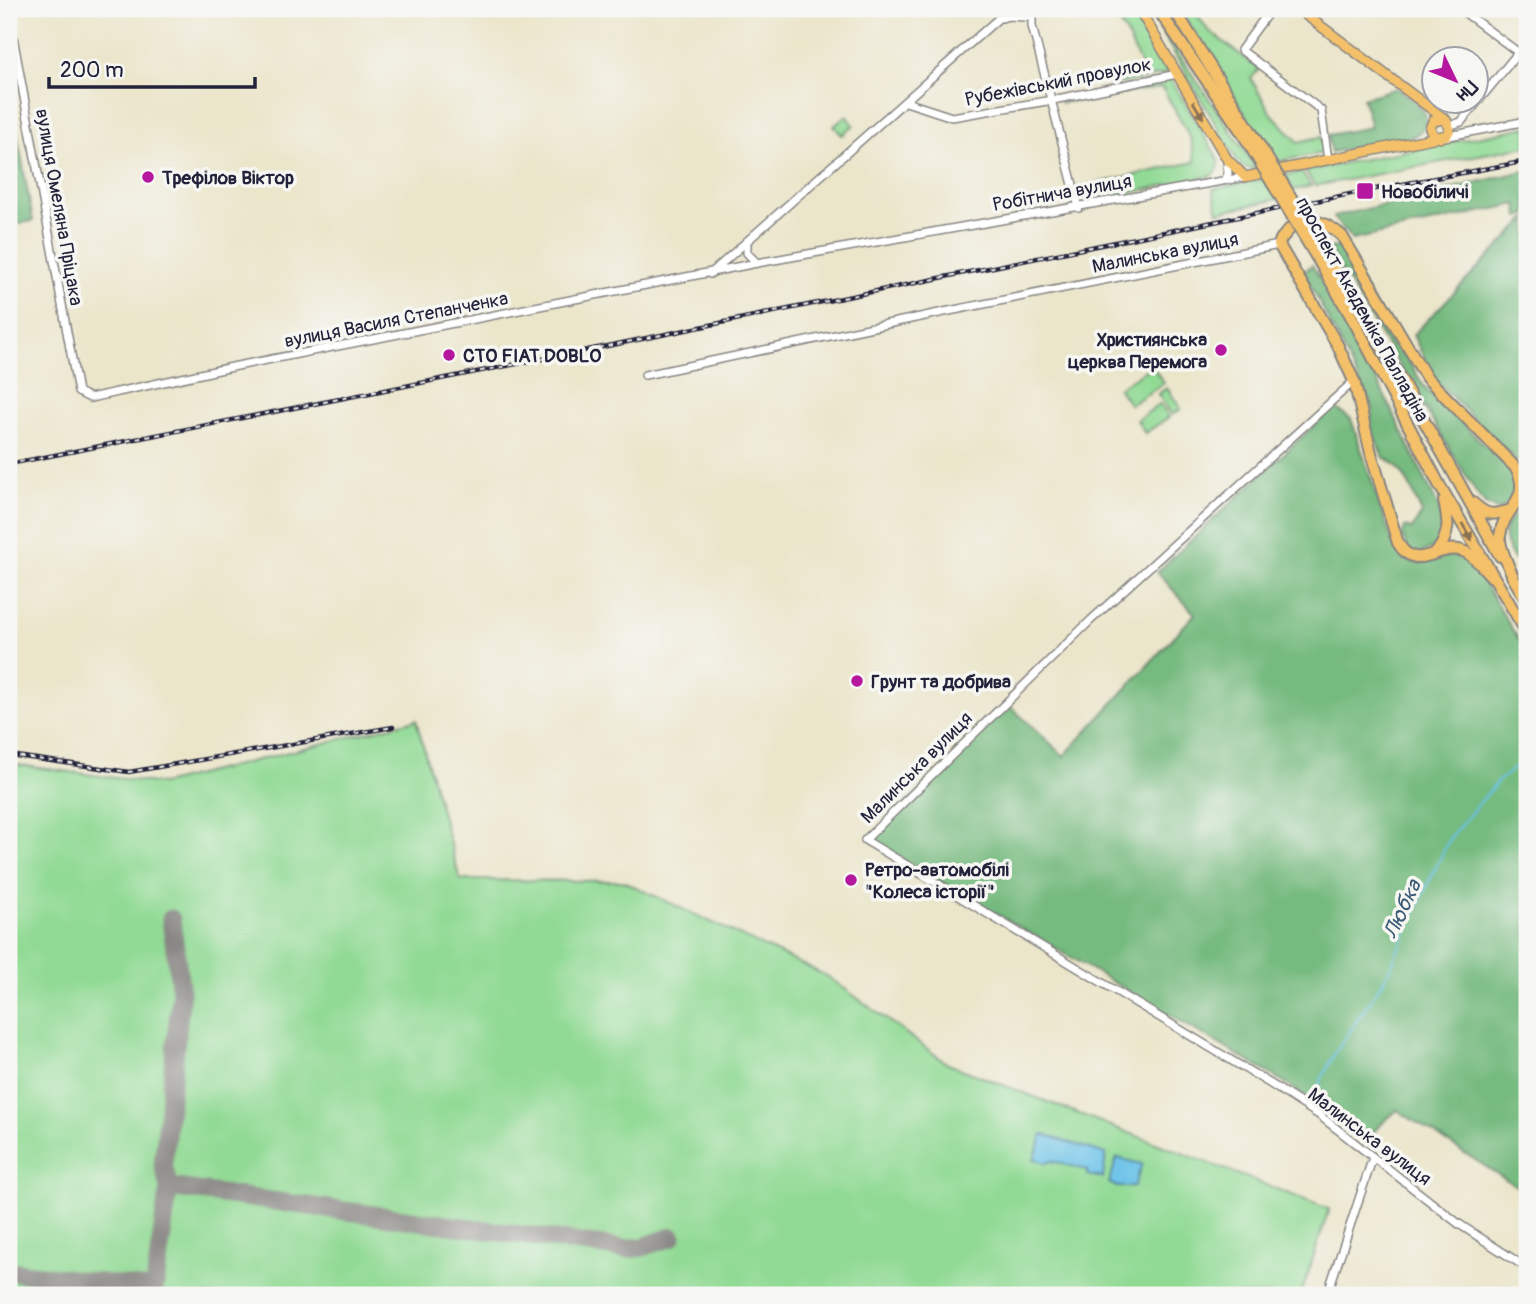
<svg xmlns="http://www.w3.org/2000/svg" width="1536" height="1304" font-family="Pangolin,sans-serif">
<rect width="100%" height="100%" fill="#f6f6f2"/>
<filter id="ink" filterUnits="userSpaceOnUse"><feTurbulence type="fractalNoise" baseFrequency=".0143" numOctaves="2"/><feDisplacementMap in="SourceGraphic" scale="14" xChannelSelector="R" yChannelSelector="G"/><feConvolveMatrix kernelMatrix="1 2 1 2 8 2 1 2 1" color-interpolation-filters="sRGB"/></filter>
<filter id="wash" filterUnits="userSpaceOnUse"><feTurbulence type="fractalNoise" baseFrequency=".00686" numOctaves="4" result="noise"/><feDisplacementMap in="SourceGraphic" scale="28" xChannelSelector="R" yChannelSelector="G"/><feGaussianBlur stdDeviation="1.57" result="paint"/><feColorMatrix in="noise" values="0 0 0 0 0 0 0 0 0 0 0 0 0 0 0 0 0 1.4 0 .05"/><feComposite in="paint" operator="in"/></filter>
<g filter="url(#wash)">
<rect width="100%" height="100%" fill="#ebe5ca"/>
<!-- green -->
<path fill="#91da94" stroke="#5a7e68" stroke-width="2" d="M1111 9H1129L1167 71 1165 74 1119 84 1117 80 1145 75 1129 39Z
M1180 9H1193L1208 30 1259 69 1251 79 1271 113 1298 142 1321 137 1323 153 1275 162Z
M1151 14 1257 169 1244 167 1238 162Z
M1170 78 1219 160C1219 168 1218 171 1211 176L1095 200 1085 194 1079 187 1195 162 1191 139 1162 87 1061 103 1060 102Z
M846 116 854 125 842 135 834 126Z
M1527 127V146L1315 186 1305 171Z
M1301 172 1311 186 1294 190 1285 175Z
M1265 179 1278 199 1218 212 1213 189Z
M1152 366 1164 383 1130 405 1118 388Z
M1167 388 1181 409 1172 415 1158 394Z
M1160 404 1169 417 1145 433 1137 420Z
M416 720 460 880 623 881 827 976 948 1064 1329 1209 1301 1295H9V764L162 784Z"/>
<!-- forest -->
<path fill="#74ba7e" stroke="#4b6e5c" stroke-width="2" d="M1397 88C1413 101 1445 119 1412 137L1331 152 1328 135 1371 127 1363 98Z
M9 89 33 221 9 225Z
M1524 171 1527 172V214L1519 217 1517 204 1352 240 1333 217Z
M1527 218V476L1522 466 1435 380 1413 335Z
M1339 247 1425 388 1511 470 1518 484C1514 499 1511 504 1497 510L1485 504 1477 494 1328 248Z
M1312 265C1361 343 1399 425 1439 508 1444 533 1443 550 1414 554L1408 549 1402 535 1405 527 1412 529 1422 513C1413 494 1404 465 1383 457L1370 426 1373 408 1304 272Z
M1334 407 1351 419 1393 544 1410 561 1420 563 1447 556H1459L1467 561 1477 572 1527 653V1193L1397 1110 1377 1128 1369 1140 1284 1082 872 841 875 833 1010 706 1064 756 1195 614 1157 572Z
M1527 492V579C1517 563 1494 538 1510 520 1517 511 1525 503 1527 492Z"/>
<!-- water -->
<path fill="#6bc2e8" stroke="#467292" stroke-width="2" d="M1043 1134 1106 1154 1103 1178 1087 1175V1170L1052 1161 1045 1163 1034 1159Z
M1117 1158 1142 1164 1134 1187H1117L1109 1183Z"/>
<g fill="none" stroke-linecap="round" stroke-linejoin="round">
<!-- stream -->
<path stroke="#6bc2e8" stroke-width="2" d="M1318 1086 1335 1053 1386 977 1421 898 1450 838 1497 782 1527 758"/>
<!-- taxiway -->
<path stroke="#868482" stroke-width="19" d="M169 1187 625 1249 643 1247 672 1237
M9 1271 154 1290 169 1187 163 1165 181 992 171 919"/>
</g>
</g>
<g filter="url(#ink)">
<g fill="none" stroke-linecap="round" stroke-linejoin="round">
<defs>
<path id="minor" d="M1271 9 1241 50 1321 110 1328 160
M1460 9 1519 53
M1032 12V26L1079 208
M9 15 78 392 90 398 237 366 757 263 1245 177
M1002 18 1008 16 1025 17 1032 11
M906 102 952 117 1053 100 1177 74
M1449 126 1461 122 1527 42
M1444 137 1527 121
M1225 180 1228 174 1227 159
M747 241V253L757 263
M710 274 1009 9
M645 375 944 312 1279 245
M1354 381 1091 620 865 840 1269 1083 1319 1115 1459 1224 1527 1268
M1327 1295 1373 1157"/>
<path id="major" d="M1139 9 1227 159 1245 177 1447 135 1450 129 1446 120 1298 9
M1440 138 1433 135 1430 128 1433 121 1444 119"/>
<path id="highway" d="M1158 9 1243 134
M1174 9 1250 130
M1337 273 1394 367 1500 556
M1329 278 1356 325 1440 486 1527 633
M1473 503C1488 517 1493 515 1511 510
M1436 553C1450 535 1449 522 1444 501
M1512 576 1527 601
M1492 577C1484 569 1474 555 1463 551 1438 542 1417 575 1398 543L1371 453 1354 381 1338 346 1279 245 1281 239 1295 223C1315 218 1326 222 1342 236L1426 377 1516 468C1533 499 1503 507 1500 536 1499 549 1509 566 1514 579"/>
</defs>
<!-- minor casing -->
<use href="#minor" stroke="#868482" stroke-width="10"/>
<!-- major casing -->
<use href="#major" stroke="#868482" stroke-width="12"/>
<!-- highway casing -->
<use href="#highway" stroke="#868482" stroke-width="14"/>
<!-- minor -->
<use href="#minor" stroke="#fff" stroke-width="7"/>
<!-- major -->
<use href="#major" stroke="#f4c16b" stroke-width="9"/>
<!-- highway -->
<use href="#highway" stroke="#f4c16b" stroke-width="10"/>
<defs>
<path id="rail" d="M9 464 588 350 1365 191 1527 161
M9 755 129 772 393 727"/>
</defs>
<!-- rail casing -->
<use href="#rail" stroke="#22223b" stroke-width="4.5"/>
<!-- rail -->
<use href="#rail" stroke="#f6f6f2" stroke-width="2" stroke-dasharray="5" stroke-linecap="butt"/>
<defs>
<path id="highway-bridge" d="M1250 130 1337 273
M1243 134 1329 278"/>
</defs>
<!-- highway-bridge casing -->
<use href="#highway-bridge" stroke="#868482" stroke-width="14" stroke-linecap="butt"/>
<!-- highway-bridge -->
<use href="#highway-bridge" stroke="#f4c16b" stroke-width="10"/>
</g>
<!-- one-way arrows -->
<defs><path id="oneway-solid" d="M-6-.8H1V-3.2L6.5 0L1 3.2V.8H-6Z" transform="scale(1.75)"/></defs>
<g fill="#8b7253">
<use href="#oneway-solid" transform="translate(1198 110) rotate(59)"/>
<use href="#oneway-solid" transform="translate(1467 532) rotate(60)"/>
</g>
</g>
<!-- markers -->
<g fill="#b5179e" stroke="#f6f6f2" stroke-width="2.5">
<circle cx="148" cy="177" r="7"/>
<rect x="1356" y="182" width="18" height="18" rx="3.5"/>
<circle cx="1221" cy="350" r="7"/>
<circle cx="449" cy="355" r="7"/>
<circle cx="857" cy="681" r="7"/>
<circle cx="851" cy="880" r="7"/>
</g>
<g text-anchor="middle" stroke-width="7" stroke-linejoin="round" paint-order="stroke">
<!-- street labels -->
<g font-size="19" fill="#22223b" stroke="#f6f6f2">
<text transform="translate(1058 81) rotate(-11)" y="7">Рубежівський провулок</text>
<text transform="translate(1062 192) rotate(-10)" y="7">Робітнича вулиця</text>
<text transform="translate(60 207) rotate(80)" y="7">вулиця Омеляна Пріцака</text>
<text transform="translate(1165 252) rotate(-11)" y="7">Малинська вулиця</text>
<text transform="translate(1363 309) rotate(61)" y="7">проспект Академіка Палладіна</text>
<text transform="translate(396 319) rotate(-11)" y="7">вулиця Василя Степанченка</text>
<text transform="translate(916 767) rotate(-45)" y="7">Малинська вулиця</text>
<text transform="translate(1370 1136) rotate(37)" y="7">Малинська вулиця</text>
</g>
<!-- poi labels -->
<g font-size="19" font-weight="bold" fill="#22223b" stroke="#f6f6f2" text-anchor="start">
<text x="162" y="184">Трефілов Віктор</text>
<text x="1381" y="198">Новобіличі</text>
<text x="1207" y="346" text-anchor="end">Християнська<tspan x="1207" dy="22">церква Перемога</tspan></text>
<text x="463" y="362">СТО FIAT DOBLO</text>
<text x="871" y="688">Грунт та добрива</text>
<text x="865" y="876">Ретро-автомобілі<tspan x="865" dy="22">"Колеса історії"</tspan></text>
</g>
<!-- water labels -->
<g font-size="21" font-style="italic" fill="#3c5a78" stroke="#f6f6f2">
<text transform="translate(1402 909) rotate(-65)" y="7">Любка</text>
</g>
</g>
<!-- margin -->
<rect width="1536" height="1304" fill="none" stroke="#f6f6f2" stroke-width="35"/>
<!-- north arrow -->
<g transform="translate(1455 80) rotate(133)"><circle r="33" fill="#f6f6f2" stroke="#a1a1a9" stroke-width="2"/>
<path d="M0-5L12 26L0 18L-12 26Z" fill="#b5179e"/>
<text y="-10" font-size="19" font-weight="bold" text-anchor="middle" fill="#22223b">Пн</text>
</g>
<!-- scale -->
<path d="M49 77v10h206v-10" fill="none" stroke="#22223b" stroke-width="3.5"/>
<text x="60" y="77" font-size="21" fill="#22223b" stroke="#f6f6f2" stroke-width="5" paint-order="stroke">200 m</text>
</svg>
